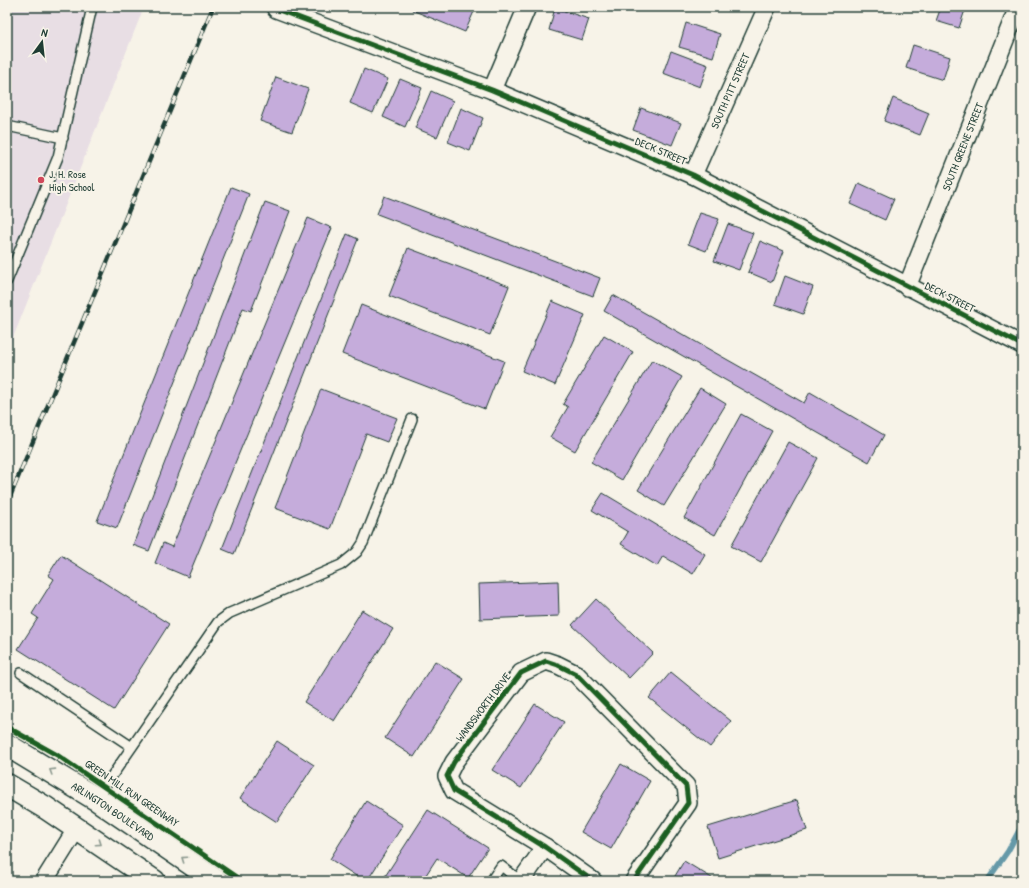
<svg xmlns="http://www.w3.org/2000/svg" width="1029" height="888" font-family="'Patrick Hand',sans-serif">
<rect width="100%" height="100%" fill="#f7f3e8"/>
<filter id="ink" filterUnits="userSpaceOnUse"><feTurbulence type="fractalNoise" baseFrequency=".025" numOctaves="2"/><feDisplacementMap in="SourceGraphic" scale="8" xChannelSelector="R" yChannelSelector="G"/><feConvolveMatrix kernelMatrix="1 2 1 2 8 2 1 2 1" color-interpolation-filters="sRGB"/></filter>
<g filter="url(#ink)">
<!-- built -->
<path fill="#e8dee4" d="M7 7H144L7 353Z"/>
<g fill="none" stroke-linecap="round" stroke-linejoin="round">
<!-- stream -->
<path stroke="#6599a8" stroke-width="5.5" d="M987 881 1008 851 1022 825"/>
</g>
<!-- building -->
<path fill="#c5acdb" stroke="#1f3d34" d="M413 7H476L465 32 412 10Z
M579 7H595L593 12Z
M941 7H966L959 28 936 21Z
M555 8 589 19 582 40 549 30Z
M686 23 720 34 713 57 679 47Z
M913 45 950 57 943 80 906 68Z
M671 51 708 65 700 87 663 73Z
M364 69 388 79 373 113 350 103Z
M276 77 308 89 292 132 260 121Z
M400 79 422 88 405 127 383 117Z
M431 91 453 101 437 137 415 128Z
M893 98 929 113 920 135 884 121Z
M461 108 483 118 470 151 448 142Z
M641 108 681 123 672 145 633 130Z
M859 183 894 199 885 220 850 204Z
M231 187 249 194 117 528 97 521Z
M384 196 600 278 593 296 377 214Z
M265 202 290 211 251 311 243 308 149 551 133 545Z
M700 213 719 219 706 251 688 244Z
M308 218 332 228 188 577 155 563 163 543 172 547Z
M728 224 753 233 739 270 714 261Z
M347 234 358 239 234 554 222 549Z
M760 241 784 251 772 282 748 272Z
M408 248 509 286 490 335 389 296Z
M785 276 813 287 803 314 775 304Z
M613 295 804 403 810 392 884 435 869 462 604 311Z
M552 301 585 315 555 385 522 371Z
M361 305 504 361 485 409 342 354Z
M604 335 633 352 575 451 550 437 568 407 563 404Z
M652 360 682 377 622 480 591 462Z
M700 388 726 404 664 506 638 490Z
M321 389 397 418 387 442 366 434 330 529 275 508Z
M741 414 772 431 715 535 684 518Z
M788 442 818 458 761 562 731 546Z
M603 493 705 554 693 574 663 556 657 566 621 544 628 532 592 510Z
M61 555 169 624 114 710 18 649 38 618 32 614 54 579 48 575Z
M558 581 559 616 480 619 479 584Z
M596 599 653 653 629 678 572 625Z
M362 610 393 629 334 721 304 702Z
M435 661 464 679 414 757 385 738Z
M671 672 731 721 710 747 649 698Z
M535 704 564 722 521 788 492 770Z
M277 741 314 765 277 822 240 798Z
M621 764 650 781 611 849 581 832Z
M797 800 807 830 718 858 708 827Z
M366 801 403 825 367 881H364L330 859Z
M428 810 488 848 468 878 437 858 422 881H382Z
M684 861 715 880 714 881H672Z"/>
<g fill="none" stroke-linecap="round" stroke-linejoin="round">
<defs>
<path id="lane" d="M7 126 63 138
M7 281 58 157 92 7
M21 673 132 747
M96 799 218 622 230 613 341 565 357 552 363 543 412 419
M491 881 501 866 521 881"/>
<g id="street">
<path d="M276 9 492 90 693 175 1022 345"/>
<path d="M492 90 527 7"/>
<path id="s1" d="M693 175 767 7"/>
<path id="s2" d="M907 287 1018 7"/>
<path d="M44 881 77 828"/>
<path d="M521 881 545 847"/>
<path d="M593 881 545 847 454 791 447 776 454 762 521 673 546 661 558 665 576 674 686 786 688 803 634 881"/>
</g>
<g id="secondary">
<path id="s3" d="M7 745 96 799 216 881"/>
<path d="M7 785 46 808 154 881"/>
</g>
</defs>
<!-- lane casing -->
<use href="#lane" stroke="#1f3d34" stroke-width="12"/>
<!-- street casing -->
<use href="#street" stroke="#1f3d34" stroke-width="20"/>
<!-- secondary casing -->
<use href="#secondary" stroke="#1f3d34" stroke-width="25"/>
<!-- lane -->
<use href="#lane" stroke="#f7f3e8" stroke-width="9"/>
<!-- street -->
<use href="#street" stroke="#f7f3e8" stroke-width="17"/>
<!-- secondary -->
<use href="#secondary" stroke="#f7f3e8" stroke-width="22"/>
<defs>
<path id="rail" d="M7 504 213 7"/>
</defs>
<!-- rail casing -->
<use href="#rail" stroke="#1f3d34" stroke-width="4.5"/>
<!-- rail -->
<use href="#rail" stroke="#f7f3e8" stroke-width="3" stroke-dasharray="9" stroke-linecap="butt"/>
<defs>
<path id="cycleway" d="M276 9 492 90 693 175 1022 345
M7 727 57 755 242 881
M593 881 545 847 454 791 447 776 454 762 521 673 546 661 558 665 576 674 686 786 688 803 634 881"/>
</defs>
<!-- cycleway casing -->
<use href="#cycleway" stroke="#f7f3e8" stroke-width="8"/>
<!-- cycleway -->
<use href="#cycleway" stroke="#1b5e20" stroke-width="5"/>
</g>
<!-- one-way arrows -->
<defs><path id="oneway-chevron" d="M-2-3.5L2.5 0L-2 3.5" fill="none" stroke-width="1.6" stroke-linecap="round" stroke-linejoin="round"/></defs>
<g stroke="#8b988e">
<use href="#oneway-chevron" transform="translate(52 771) rotate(-148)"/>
<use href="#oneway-chevron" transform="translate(99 843) rotate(34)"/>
<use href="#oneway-chevron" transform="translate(184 859) rotate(-146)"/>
</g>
</g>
<!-- markers -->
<circle fill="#d1495b" stroke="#f7f3e8" stroke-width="1.5" cx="41" cy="180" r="4"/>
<g text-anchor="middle" stroke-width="4" stroke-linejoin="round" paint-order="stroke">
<!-- street labels -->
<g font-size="11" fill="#1f3d34" stroke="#f7f3e8">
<text dy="4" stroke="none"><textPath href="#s1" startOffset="92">SOUTH PITT STREET</textPath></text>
<text dy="4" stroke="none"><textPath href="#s2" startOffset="151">SOUTH GREENE STREET</textPath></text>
<text transform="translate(661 151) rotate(23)" y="4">DECK STREET</text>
<text transform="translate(950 297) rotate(27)" y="4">DECK STREET</text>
<text transform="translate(483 707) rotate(-53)" y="4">WANDSWORTH DRIVE</text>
<text transform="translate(132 793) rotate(34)" y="4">GREEN MILL RUN GREENWAY</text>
<text dy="4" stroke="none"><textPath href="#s3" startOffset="125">ARLINGTON BOULEVARD</textPath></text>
</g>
<!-- poi labels -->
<g font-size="11" fill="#1f3d34" stroke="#f7f3e8" text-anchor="start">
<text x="49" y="178">J. H. Rose<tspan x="49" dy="13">High School</tspan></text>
</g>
</g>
<!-- margin -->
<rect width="1029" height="888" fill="none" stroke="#f7f3e8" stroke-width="24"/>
<rect x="12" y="12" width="1005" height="864" fill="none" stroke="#1f3d34" stroke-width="1.5" filter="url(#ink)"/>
<!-- north arrow -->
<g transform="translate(42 42) rotate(15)" stroke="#f7f3e8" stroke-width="3" paint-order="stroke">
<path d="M0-3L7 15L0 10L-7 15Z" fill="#1f3d34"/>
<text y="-6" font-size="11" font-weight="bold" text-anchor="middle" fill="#1f3d34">N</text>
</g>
</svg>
